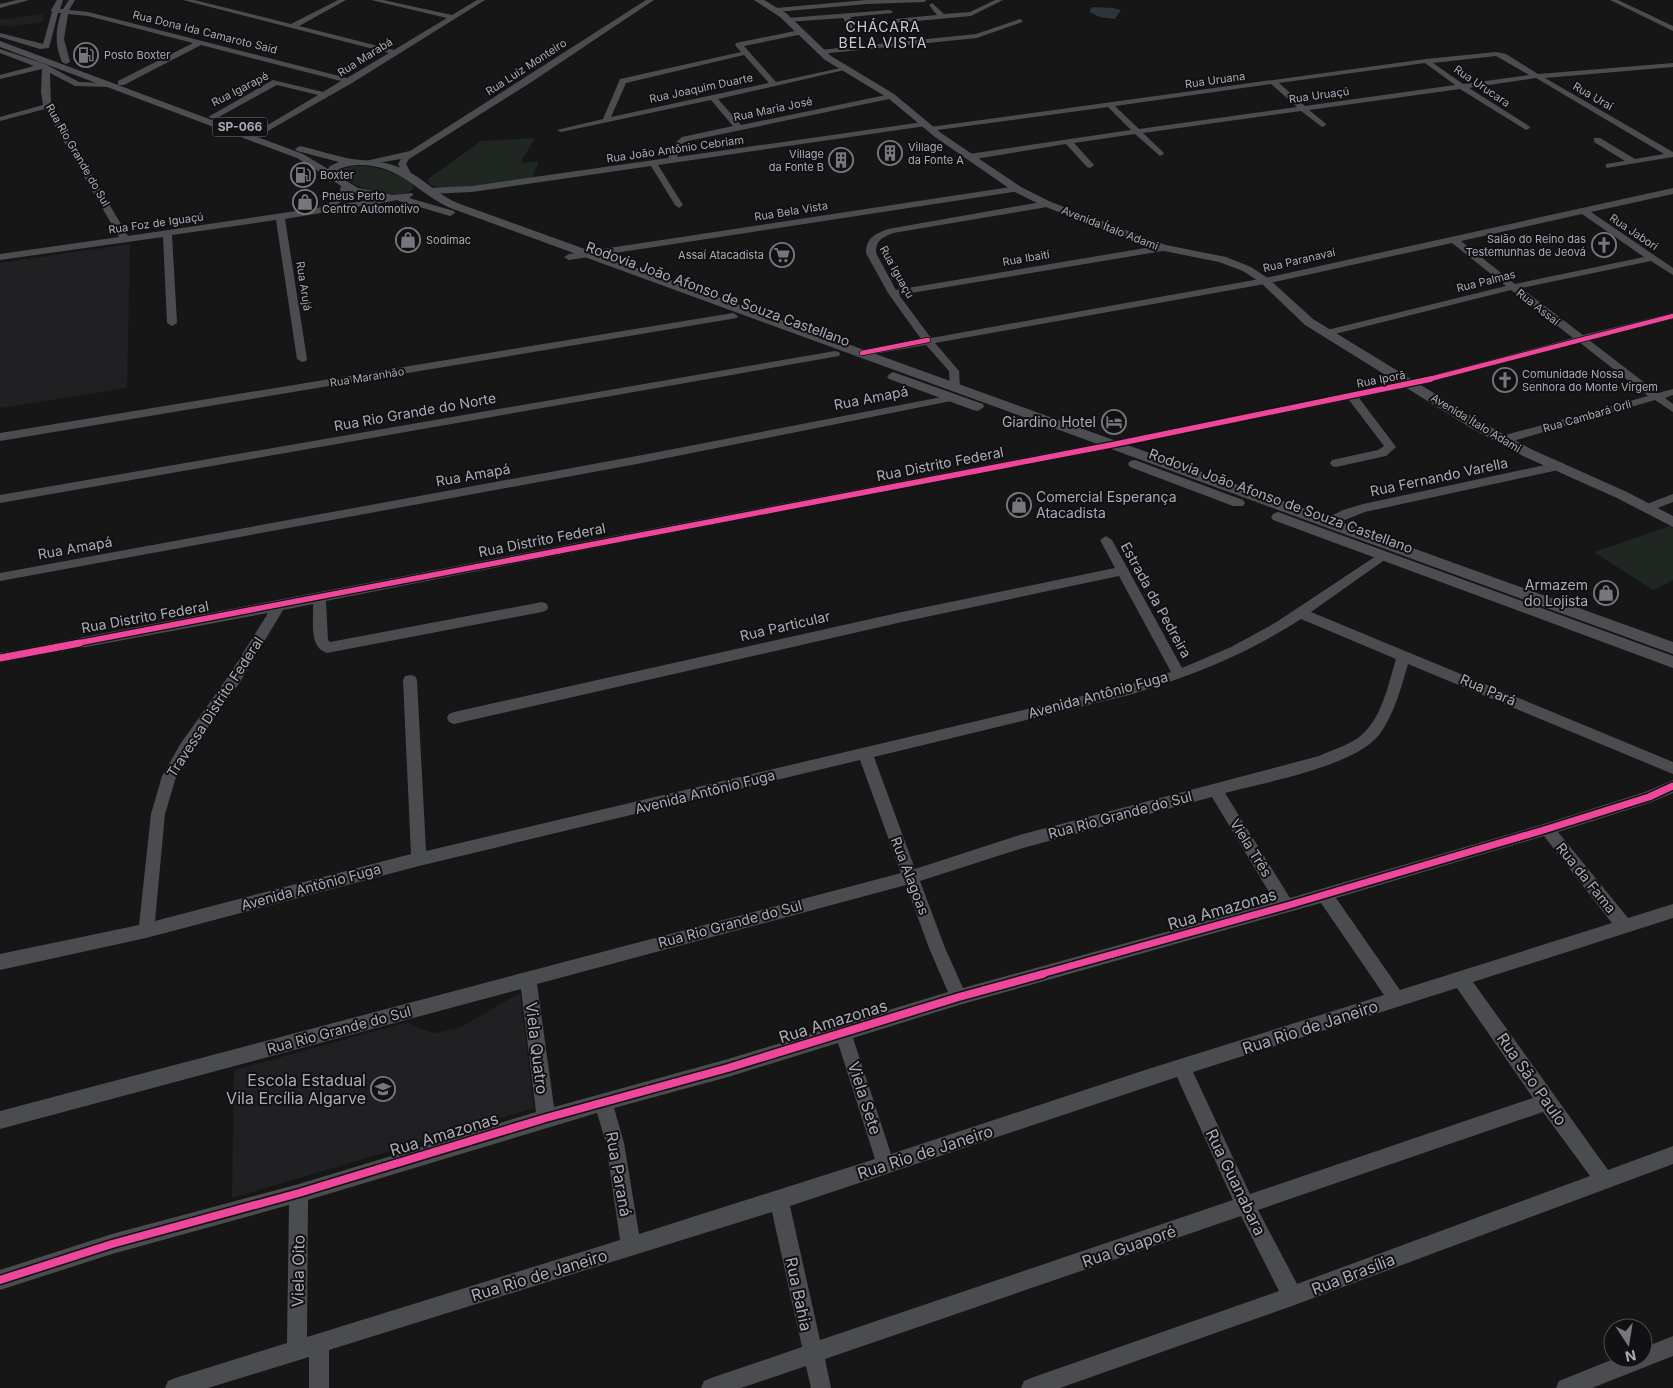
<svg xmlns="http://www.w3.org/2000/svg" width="1673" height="1388" font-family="Inter,sans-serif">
<rect width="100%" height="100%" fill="#161616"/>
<!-- built -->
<path fill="#202022" d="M42 14 43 22 7 27V25L0 26V20Z
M130 244 127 388 0 408V263Z
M520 993 534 1108 232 1198 234 1070 408 1022 420 1029 434 1033 461 1027Z"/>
<!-- green -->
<path fill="#202621" d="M535 138 522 160V163L539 161 532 178 443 190 429 184 428 179 481 141Z
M354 166C377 165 394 172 412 184L414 188C401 204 350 186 337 174L342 169Z
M1670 526 1673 528V580L1653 590 1594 552Z"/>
<!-- water -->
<path fill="#2e343b" d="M1092 7 1113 8 1121 10 1115 19 1100 17 1089 12Z"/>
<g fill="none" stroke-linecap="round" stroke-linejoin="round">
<!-- minor -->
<path fill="#4b4c4f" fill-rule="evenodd" d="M17 0H29L0 8V4Z
M57 0H63L60 9H63L69 0H75L69 10 88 12 347 78 389 53 183 0H194L291 24 338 0H346L299 26 394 50 447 18 371 0H383L452 15 477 0H485L352 83 259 136H256V132L318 95 277 85 215 119 208 117 273 80 323 92 341 81 201 45 124 85H118V81L193 43 88 16 68 14 64 39 70 62 66 64 62 62C55 46 55 30 61 13H58L49 48 40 49 0 37V33L43 44 52 12 51 10Z
M646 0H654L530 83 409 159 406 164 412 175 411 177 404 175 398 164 401 159 365 165 361 162 410 151Z
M867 0H927L924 2 867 4 776 12 773 10 776 8Z
M995 0H1003L971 16 895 23 892 21 895 19 937 15 929 5 932 3 944 14 970 12Z
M1610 0H1618L1673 26V31Z
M890 10 893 12 892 13 850 17 858 31 854 33 852 32 843 18 787 22 784 20 787 18Z
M1020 19 1023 21 1022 22 977 38 820 54 816 52 820 50 976 34Z
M800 30H803V34L744 46 776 82 845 67 849 69 718 99 741 125 891 94H894V98L688 141 683 143 677 157 923 122H926V126L658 165 683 205 679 208 675 205 651 166 472 192 430 194 426 191 430 188 472 186 668 158 676 142 682 137 733 126 711 100 561 132 557 130 603 119 620 79 741 52 735 45 736 43ZM744 55 769 83 611 117 626 83Z
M0 49 45 64 79 82 108 83 112 85 108 87 75 86 50 73 51 106 128 236 323 207 339 196 341 185 345 182 349 185 347 197 337 205 396 196V200L393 201 285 219 307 359 306 361 302 362 297 359 276 220 172 235 177 323 172 326 167 323 163 237 0 260V254L119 237 45 109 0 121V117L43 105 41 92 42 69 0 79V75L34 66 0 53Z
M1496 52 1506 54 1538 74 1673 63V67L1545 78 1673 152V157L1606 168V164L1625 161 1594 142V138H1600L1635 159 1664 154 1536 78 1469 88 1529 126 1530 128 1526 130 1460 89 1309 110 1325 123 1326 125 1322 127 1301 111 1143 133 1163 152 1164 154 1160 156 1135 134 1074 143 1094 165 1090 168 1087 167 1066 144 969 160 965 157 969 154 1131 130 1108 107 930 131 926 129 930 127 1426 59ZM1496 56 1529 75 1463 84 1433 63ZM1425 63 1455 85 1305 106 1279 83ZM1271 84 1297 107 1139 129 1115 106Z
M1017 186 1020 187V191L569 260 564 257 569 254Z
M1673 188V194L1591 212 1673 268V275L1651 261 1521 288 1583 335 1673 313V319L1589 340 1658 393 1673 389V395L1665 398 1673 404V412L1655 400 1506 443H1498L1496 440 1498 437 1648 396 1579 342 1416 386 1359 398 1396 447 1386 456 1336 467 1332 466 1330 463 1332 460 1378 450 1384 446 1349 400C1009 469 667 533 326 601L328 640 330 642 542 602 547 604 548 607 547 610 542 612 327 653C308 647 314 620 313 604L283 610 240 682 191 751 176 777 165 814 155 921 411 854 403 680 405 676 410 675 415 676 417 680 426 851 1129 685 1171 672 1119 576 902 622 454 724 449 722 447 718 449 714 454 712 902 612 1115 568 1100 540 1106 536 1112 540 1182 668 1231 647 1275 623 1382 552 1386 553 1388 556 1386 559 1311 612 1673 762V774L1408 664C1401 688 1394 715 1379 735 1353 767 1265 782 1225 793L1290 898 1547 823 1645 792 1673 780V793L1649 803 1558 832 1628 918 1673 904V918L1473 982 1608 1170 1673 1146V1164L1292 1306 1060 1388H1021L1024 1381 1031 1378 1279 1291 1241 1216 825 1359 831 1388H811L806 1366 741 1388H701L704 1381 711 1378 802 1347 772 1212 329 1350V1388H309V1357L208 1388H165L168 1381 175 1378 287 1343 289 1205 112 1254 0 1290V1270L112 1234 299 1184 536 1112 521 989 0 1129V1111L901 873 860 760 419 866 146 938 0 970V954L139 925 151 814 162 776 181 743 230 674 268 613 0 663V653L1111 441 1411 381 1573 338 1511 290 1327 336 1323 335V331L1506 286 1452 243 1265 284 935 343 959 371 960 387 955 390 950 387 949 371 926 345 862 356 857 353 862 350 921 339 888 293 866 253C866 238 875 234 888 229L1047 201 1051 204 1047 207 893 233C882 238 876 240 876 253L896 290 1163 245 1168 248 1163 251 899 295 931 338 1265 278ZM1582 214 1644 257 1515 284 1461 241ZM1301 619 1396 659C1388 685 1382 720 1358 738 1346 746 1332 750 1319 756L1023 834 915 869 874 757 1129 695C1194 675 1243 656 1301 619ZM1212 797 1275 902 963 988 945 948 920 881 1023 848ZM1544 836 1612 923 1400 990 1336 898ZM906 885 929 948 948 992 728 1059 554 1107 537 984ZM1321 903 1384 995 1145 1070 891 1154 853 1038 959 1005ZM1457 988 1533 1098 1250 1194 1193 1072ZM838 1043 875 1159 639 1234 624 1143 614 1108 728 1077ZM1177 1077 1233 1200 820 1340 790 1206ZM1543 1112 1590 1176 1297 1284 1258 1210ZM597 1113 606 1143 620 1240 307 1337 308 1200Z
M733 313 738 316 737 318 0 441V433Z
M835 351 839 352 840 354 839 356 0 503V495Z
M952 395 956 396 957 398 956 400 637 464 0 581V573L637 456Z
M1559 462 1563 463 1565 466 1563 469 1365 512 1327 527 1321 523 1323 520 1343 510 1363 504Z
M1673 494V502L1648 512 1642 508 1644 505Z
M1673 1336V1356L1592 1388H1556L1559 1381 1616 1358H1643V1348Z"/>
<!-- major -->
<path fill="#4d4e51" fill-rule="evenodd" d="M754 0H764L786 13 831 56 894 94 941 133 1021 187 1051 202 1166 245 1226 257 1251 267 1269 279 1313 319 1481 422 1533 450 1627 492 1673 516V527L1617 498 1523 456 1471 428 1305 325 1261 283 1243 271 1219 262 1159 250 1043 206 1013 191 935 137 888 98 825 60 780 17Z
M0 41 303 154 328 169 330 166 339 162 297 151 295 149 300 146C317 150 335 156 352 159 369 161 385 161 401 168 423 177 438 196 460 204L1673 642V654L453 209C417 194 400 163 356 165 348 166 340 167 335 174L358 188 393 195 412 193 413 195 409 198 454 211 455 213 450 216 396 200 351 192 297 158 0 47Z
M893 372 983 404 984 407 978 411 973 410 889 379 887 376Z
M1135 460 1243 500 1245 503 1243 506H1233L1130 467 1128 464 1130 461Z
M1278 512 1673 656V668L1273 520 1271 517 1273 514Z"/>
<defs>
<path id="cycleway-far3" d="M862 353 928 340
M1426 380 1673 316"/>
<path id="cycleway-far2" d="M73 644 1111 445 1431 379"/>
<path id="cycleway-far1" d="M0 658 80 643
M1038 975 1286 906 1547 829 1649 797 1673 786"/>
<path id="cycleway" d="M0 1280 112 1244 299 1193 546 1118 728 1068 959 997 1043 974"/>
</defs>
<!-- cycleway-far3 casing -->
<use href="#cycleway-far3" stroke="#111012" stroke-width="6"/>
<!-- cycleway-far2 casing -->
<use href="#cycleway-far2" stroke="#111012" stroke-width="8"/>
<!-- cycleway-far1 casing -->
<use href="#cycleway-far1" stroke="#111012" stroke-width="10"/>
<!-- cycleway casing -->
<use href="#cycleway" stroke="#111012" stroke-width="11"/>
<!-- cycleway-far3 -->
<use href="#cycleway-far3" stroke="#ed469a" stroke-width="4.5"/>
<!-- cycleway-far2 -->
<use href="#cycleway-far2" stroke="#ed469a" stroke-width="5.5"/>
<!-- cycleway-far1 -->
<use href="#cycleway-far1" stroke="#ed469a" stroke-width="7"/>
<!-- cycleway -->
<use href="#cycleway" stroke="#ed469a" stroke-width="8"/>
</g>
<!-- icons -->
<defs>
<symbol id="fuel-ring" viewBox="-11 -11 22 22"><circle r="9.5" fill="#111012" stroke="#76777e" stroke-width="1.5"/><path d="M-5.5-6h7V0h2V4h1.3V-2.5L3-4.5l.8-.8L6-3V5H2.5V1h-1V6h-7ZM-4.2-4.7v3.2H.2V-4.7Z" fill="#76777e"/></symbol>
<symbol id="building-ring" viewBox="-11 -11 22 22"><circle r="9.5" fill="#111012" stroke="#76777e" stroke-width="1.5"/><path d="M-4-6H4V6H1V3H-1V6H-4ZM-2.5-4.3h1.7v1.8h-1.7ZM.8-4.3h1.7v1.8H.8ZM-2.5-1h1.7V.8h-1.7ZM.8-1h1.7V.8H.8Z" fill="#76777e"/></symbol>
<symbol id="shop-ring" viewBox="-11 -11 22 22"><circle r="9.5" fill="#111012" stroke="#76777e" stroke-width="1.5"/><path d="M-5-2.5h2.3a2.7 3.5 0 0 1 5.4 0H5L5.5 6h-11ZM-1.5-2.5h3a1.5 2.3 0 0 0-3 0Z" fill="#76777e"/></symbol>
<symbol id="church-ring" viewBox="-11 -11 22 22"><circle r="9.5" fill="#111012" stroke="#76777e" stroke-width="1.5"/><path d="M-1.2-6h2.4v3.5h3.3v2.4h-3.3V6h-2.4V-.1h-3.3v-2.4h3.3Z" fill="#76777e"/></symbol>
<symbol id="supermarket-ring" viewBox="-11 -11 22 22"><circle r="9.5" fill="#111012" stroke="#76777e" stroke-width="1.5"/><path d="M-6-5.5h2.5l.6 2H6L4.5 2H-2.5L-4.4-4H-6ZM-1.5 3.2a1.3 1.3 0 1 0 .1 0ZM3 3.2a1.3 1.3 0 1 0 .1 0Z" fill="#76777e"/></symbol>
<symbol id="hotel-ring" viewBox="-11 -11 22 22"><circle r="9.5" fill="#111012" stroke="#76777e" stroke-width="1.5"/><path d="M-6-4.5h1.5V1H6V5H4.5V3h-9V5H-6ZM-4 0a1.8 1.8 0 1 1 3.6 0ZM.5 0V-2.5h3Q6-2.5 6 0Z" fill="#76777e"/></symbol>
<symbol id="school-ring" viewBox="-11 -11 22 22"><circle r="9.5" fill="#111012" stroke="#76777e" stroke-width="1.5"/><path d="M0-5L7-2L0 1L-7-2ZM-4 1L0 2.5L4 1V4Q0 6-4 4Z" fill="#76777e"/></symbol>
</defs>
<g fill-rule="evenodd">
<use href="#fuel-ring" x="72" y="41" width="28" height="28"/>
<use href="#building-ring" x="876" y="139" width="28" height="28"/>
<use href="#building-ring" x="827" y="146" width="28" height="28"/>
<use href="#fuel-ring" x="289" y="161" width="28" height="28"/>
<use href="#shop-ring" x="291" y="188" width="28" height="28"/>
<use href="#shop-ring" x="394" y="226" width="28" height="28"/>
<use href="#church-ring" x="1590" y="231" width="28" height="28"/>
<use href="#supermarket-ring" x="768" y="241" width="28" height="28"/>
<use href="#church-ring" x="1491" y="366" width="28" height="28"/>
<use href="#hotel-ring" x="1100" y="408" width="28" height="28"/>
<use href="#shop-ring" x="1005" y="491" width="28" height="28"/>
<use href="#shop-ring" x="1592" y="579" width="28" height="28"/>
<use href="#school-ring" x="369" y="1075" width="28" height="28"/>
</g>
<g text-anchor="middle" stroke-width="4" stroke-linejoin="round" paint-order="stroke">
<!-- far-street labels -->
<g font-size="11" fill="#a9abb6" stroke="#111012">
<text transform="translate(205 32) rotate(14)" y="4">Rua Dona Ida Camaroto Said</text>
<text transform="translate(365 57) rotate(-32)" y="4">Rua Marabá</text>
<text transform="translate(526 67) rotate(-33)" y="4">Rua Luíz Monteiro</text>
<text transform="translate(1215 80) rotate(-8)" y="4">Rua Uruana</text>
<text transform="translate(1482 86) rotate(34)" y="4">Rua Urucara</text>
<text transform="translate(701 88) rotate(-12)" y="4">Rua Joaquim Duarte</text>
<text transform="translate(240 89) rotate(-27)" y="4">Rua Igarapé</text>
<text transform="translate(1319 95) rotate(-8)" y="4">Rua Uruaçú</text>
<text transform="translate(1593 96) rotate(30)" y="4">Rua Uraí</text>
<text transform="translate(773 109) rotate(-12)" y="4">Rua Maria José</text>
<text transform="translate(675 149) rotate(-8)" y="4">Rua João Antônio Cebriam</text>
<text transform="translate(78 155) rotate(60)" y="4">Rua Rio Grande do Sul</text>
<text transform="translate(791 211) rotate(-9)" y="4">Rua Bela Vista</text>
<text transform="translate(156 223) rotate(-8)" y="4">Rua Foz de Iguaçú</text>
<text transform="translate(1110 228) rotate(21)" y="4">Avenida Ítalo Adami</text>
<text transform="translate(1634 232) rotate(34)" y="4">Rua Jabori</text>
<text transform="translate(1026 258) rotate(-10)" y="4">Rua Ibaití</text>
<text transform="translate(1299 260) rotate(-13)" y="4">Rua Paranavaí</text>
<text transform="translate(897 272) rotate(61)" y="4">Rua Iguaçu</text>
<text transform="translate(1486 281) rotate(-14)" y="4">Rua Palmas</text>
<text transform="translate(304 286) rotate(81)" y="4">Rua Arujá</text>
<text transform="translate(1538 307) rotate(38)" y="4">Rua Assaí</text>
<text transform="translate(367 377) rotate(-9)" y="4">Rua Maranhão</text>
<text transform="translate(1381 379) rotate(-11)" y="4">Rua Iporã</text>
<text transform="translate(1587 416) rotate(-16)" y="4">Rua Cambará Orli</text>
<text transform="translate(1476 423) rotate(31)" y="4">Avenida Ítalo Adami</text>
</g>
<!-- far-poi labels -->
<g font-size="11" fill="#a9abb6" stroke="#111012" text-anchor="start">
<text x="104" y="59">Posto Boxter</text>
<text x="908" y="151">Village<tspan x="908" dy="13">da Fonte A</tspan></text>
<text x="824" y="158" text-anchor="end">Village<tspan x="824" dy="13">da Fonte B</tspan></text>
<text x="320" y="179">Boxter</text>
<text x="322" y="200">Pneus Perto<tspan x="322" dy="13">Centro Automotivo</tspan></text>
<text x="1586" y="243" text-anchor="end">Salão do Reino das<tspan x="1586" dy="13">Testemunhas de Jeová</tspan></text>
<text x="426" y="244">Sodimac</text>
<text x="764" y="259" text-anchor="end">Assaí Atacadista</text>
<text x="1522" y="378">Comunidade Nossa<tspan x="1522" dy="13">Senhora do Monte Virgem</tspan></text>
</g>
<!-- shield labels -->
<rect fill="#111012" stroke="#7b7c85" stroke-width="1" x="212.5" y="117.5" width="55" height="19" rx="4"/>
<g font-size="12" font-weight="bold" fill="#a9abb6">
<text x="240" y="131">SP-066</text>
</g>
<!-- far-quarter labels -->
<g font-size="14" letter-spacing="1" fill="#c9cbd2" stroke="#111012">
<text x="883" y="32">CHÁCARA<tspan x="883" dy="16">BELA VISTA</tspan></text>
</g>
<!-- street labels -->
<g font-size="14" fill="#a9abb6" stroke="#111012">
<text transform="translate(718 294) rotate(20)" y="5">Rodovia João Afonso de Souza Castellano</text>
<text transform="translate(871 398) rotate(-11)" y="5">Rua Amapá</text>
<text transform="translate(415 412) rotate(-10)" y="5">Rua Rio Grande do Norte</text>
<text transform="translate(940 464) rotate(-11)" y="5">Rua Distrito Federal</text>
<text transform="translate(473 475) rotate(-10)" y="5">Rua Amapá</text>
<text transform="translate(1439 477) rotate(-12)" y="5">Rua Fernando Varella</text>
<text transform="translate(1281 501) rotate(20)" y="5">Rodovia João Afonso de Souza Castellano</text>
<text transform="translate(542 540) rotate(-11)" y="5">Rua Distrito Federal</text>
<text transform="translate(75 548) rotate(-10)" y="5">Rua Amapá</text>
<text transform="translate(1156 600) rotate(61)" y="5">Estrada da Pedreira</text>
<text transform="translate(145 617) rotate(-10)" y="5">Rua Distrito Federal</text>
<text transform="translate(785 626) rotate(-13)" y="5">Rua Particular</text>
<text transform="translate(1488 690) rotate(23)" y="5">Rua Pará</text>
<text transform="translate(1098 695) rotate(-15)" y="5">Avenida Antônio Fuga</text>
<text transform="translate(215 707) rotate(-57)" y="5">Travessa Distrito Federal</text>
<text transform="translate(705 792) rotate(-14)" y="5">Avenida Antônio Fuga</text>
<text transform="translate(1120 815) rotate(-15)" y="5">Rua Rio Grande do Sul</text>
<text transform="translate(1251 848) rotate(58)" y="5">Viela Três</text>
<text transform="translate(910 876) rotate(69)" y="5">Rua Alagoas</text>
<text transform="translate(1586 878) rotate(51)" y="5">Rua da Fama</text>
<text transform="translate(311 887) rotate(-15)" y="5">Avenida Antônio Fuga</text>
<text transform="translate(730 924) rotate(-15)" y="5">Rua Rio Grande do Sul</text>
<text transform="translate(339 1030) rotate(-15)" y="5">Rua Rio Grande do Sul</text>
</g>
<!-- poi labels -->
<g font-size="14" fill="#a9abb6" stroke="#111012" text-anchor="end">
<text x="1096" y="427">Giardino Hotel</text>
<text x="1036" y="502" text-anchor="start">Comercial Esperança<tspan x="1036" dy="16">Atacadista</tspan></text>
<text x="1588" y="590">Armazem<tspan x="1588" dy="16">do Lojista</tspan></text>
</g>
<!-- near-street labels -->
<g font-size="16" fill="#a9abb6" stroke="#111012">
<text transform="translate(1222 909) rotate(-16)" y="6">Rua Amazonas</text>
<text transform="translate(833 1021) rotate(-17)" y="6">Rua Amazonas</text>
<text transform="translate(1310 1027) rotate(-18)" y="6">Rua Rio de Janeiro</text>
<text transform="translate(537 1048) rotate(83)" y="6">Viela Quatro</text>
<text transform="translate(1532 1079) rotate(55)" y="6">Rua São Paulo</text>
<text transform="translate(865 1098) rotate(72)" y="6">Viela Sete</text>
<text transform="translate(444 1134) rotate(-17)" y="6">Rua Amazonas</text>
<text transform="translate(925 1152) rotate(-18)" y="6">Rua Rio de Janeiro</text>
<text transform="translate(619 1174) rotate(80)" y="6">Rua Paraná</text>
<text transform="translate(1236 1182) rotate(64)" y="6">Rua Guanabara</text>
<text transform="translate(1129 1246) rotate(-19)" y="6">Rua Guaporé</text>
<text transform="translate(298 1271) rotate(-89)" y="6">Viela Oito</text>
<text transform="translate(1353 1274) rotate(-21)" y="6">Rua Brasília</text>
<text transform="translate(539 1275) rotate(-17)" y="6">Rua Rio de Janeiro</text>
<text transform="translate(799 1294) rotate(78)" y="6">Rua Bahia</text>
</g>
<!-- near-poi labels -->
<g font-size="16" fill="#a9abb6" stroke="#111012" text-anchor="end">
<text x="366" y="1086">Escola Estadual<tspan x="366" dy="18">Vila Ercília Algarve</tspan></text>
</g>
</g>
<!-- north arrow -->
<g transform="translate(1628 1343) rotate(168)"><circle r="24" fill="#111012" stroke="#4e4e54"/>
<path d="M0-4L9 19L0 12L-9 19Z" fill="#76777e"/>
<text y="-8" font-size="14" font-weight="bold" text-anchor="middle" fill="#a9abb6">N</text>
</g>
</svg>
